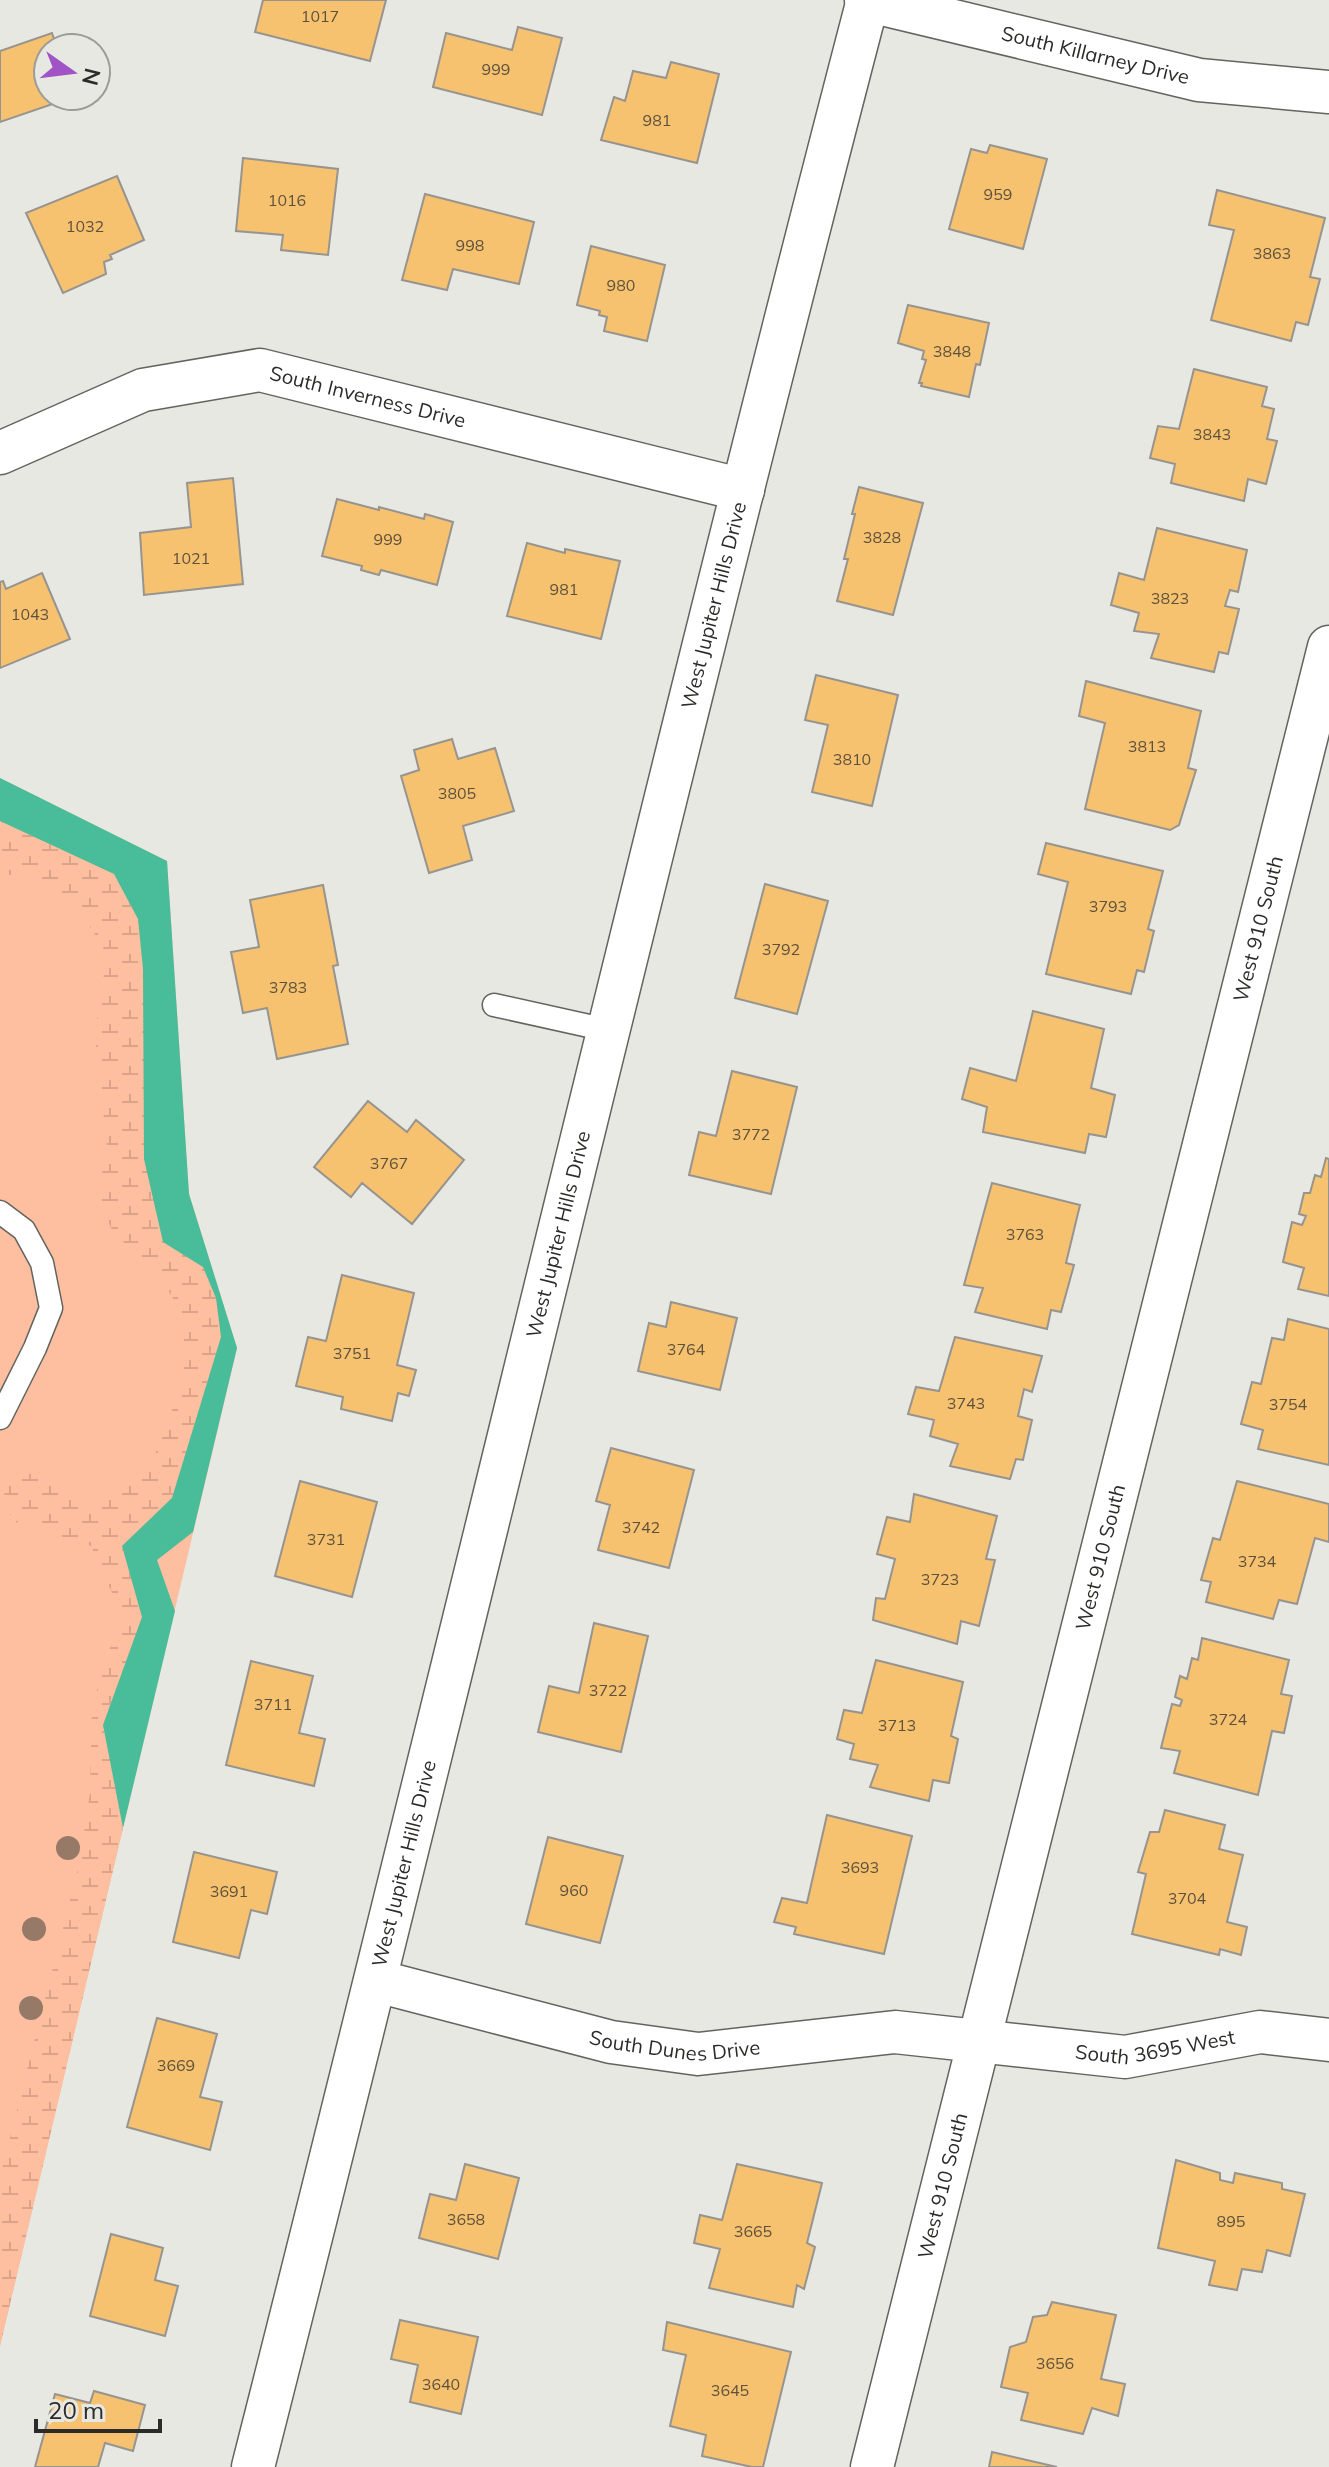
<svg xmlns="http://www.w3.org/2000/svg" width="1329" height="2467" font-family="Mulish,sans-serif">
<defs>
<pattern id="wetland-marsh" width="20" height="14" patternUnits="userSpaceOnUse" patternTransform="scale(2)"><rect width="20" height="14" fill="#febea0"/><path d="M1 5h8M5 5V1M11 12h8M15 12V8" fill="none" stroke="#daa38a"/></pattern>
</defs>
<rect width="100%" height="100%" fill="#e7e8e2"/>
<!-- grass -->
<path fill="#febea0" d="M0 778 167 861 189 1194 237 1348 0 2346Z"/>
<!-- wetland -->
<path fill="url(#wetland-marsh)" d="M0 821 114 874 138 919 163 1242 203 1266 216 1298 221 1337 172 1498 122 1546 142 1617 103 1725 123 1828 0 2346V2177L79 1865 90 1793 92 1706 121 1613 91 1546 16 1522 3 1505 6 1479 28 1473 103 1503 150 1467 184 1379V1317L165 1285 112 1230 98 1197 107 1147 95 1034 107 954 78 907 17 877 0 872Z"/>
<!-- water -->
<path fill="#49bc99" d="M0 778 167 861 189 1194 237 1348 193 1532 157 1560 175 1611 123 1828 103 1725 142 1617 122 1546 172 1498 221 1337 216 1298 203 1267 163 1242 144 1159 143 969 138 919 114 874 0 821Z"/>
<!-- building -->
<path fill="#f7c270" stroke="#979490" stroke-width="2" d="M263 0H386L370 61 255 32Z
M518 27 562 38 542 115 433 87 446 33 512 50Z
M52 33 57 48H48V96L73 97 0 122V51Z
M671 62 719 74 697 163 601 140 614 97 625 101 633 71 666 78Z
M990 145 1047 159 1023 249 949 229 971 149 987 153Z
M243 158 338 169 328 255 281 250 283 235 236 231Z
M117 176 144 240 110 255 112 259 104 262 106 274 63 293 26 213Z
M1217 190 1325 218 1310 277 1320 279 1308 325 1296 322 1291 341 1211 320 1234 230 1209 225Z
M425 194 534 222 519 284 453 269 447 290 402 280Z
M591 246 665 265 647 341 604 331 607 317 599 315 600 311 577 305Z
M908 305 989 323 980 365 976 364 969 397 921 386 922 383H919L926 360 922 359 924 351 898 343Z
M1194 369 1267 387 1262 406 1274 409 1267 439 1277 441 1266 484 1248 479 1244 501 1171 483 1175 464 1150 458 1158 426 1179 429Z
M233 478 243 584 144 595 140 533 191 527 187 483Z
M859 487 923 503 893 615 837 601 848 559H844L855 514H852Z
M337 499 379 510V507L424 519 425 514 453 522 437 585 381 570 379 575 361 570 362 566 322 556Z
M1157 528 1247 550 1238 592 1230 590 1225 606 1239 609 1228 654 1219 652 1214 672 1151 658 1159 634 1134 631 1139 613 1111 605 1119 573 1144 580Z
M527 543 565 553V549L620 561 601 639 507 616Z
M42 573 70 639 0 668V582L3 581 6 589Z
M816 675 898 695 872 806 812 792 828 725 805 720Z
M1086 681 1201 711 1188 768 1196 770 1179 825 1170 830 1085 809 1105 723 1079 716Z
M452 739 458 759 495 748 514 811 463 826 472 860 429 873 401 776 419 770 414 750Z
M1046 843 1163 871 1148 929 1154 931 1144 972 1137 970 1131 994 1046 974 1068 882 1038 874Z
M765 884 828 901 797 1014 735 998Z
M323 885 338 965 333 966 348 1044 277 1059 267 1008 243 1013 231 952 259 947 250 900Z
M1033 1011 1104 1029 1091 1088 1115 1095 1106 1137 1089 1134 1085 1153 983 1132 987 1107 962 1099 970 1068 1016 1081Z
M732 1071 797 1087 771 1194 689 1175 699 1132 716 1136Z
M368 1101 407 1132 416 1120 464 1160 412 1224 362 1183 351 1197 314 1167Z
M1326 1158 1329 1159V1296L1298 1289 1304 1268 1283 1262 1292 1222 1302 1225 1306 1216 1299 1214 1304 1193H1310L1315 1175 1321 1177Z
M992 1183 1080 1205 1066 1263 1074 1265 1061 1312 1051 1310 1047 1329 975 1312 983 1288 964 1285Z
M342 1275 414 1293 397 1365 416 1370 409 1396 398 1393 392 1421 341 1409 343 1397 296 1386 308 1337 326 1341Z
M671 1302 737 1318 720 1390 638 1371 649 1323 666 1327Z
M1288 1319 1329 1329V1465L1258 1449 1263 1430 1241 1424 1252 1382 1261 1384 1272 1338 1284 1340Z
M955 1337 1042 1356 1032 1392 1024 1389 1018 1416 1032 1420 1023 1460 1016 1459 1010 1479 950 1466 958 1444 930 1436 934 1420 908 1414 916 1387 939 1391Z
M611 1448 694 1470 669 1568 598 1550 610 1505 596 1501Z
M300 1481 377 1502 352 1597 275 1576Z
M1237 1481 1329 1504V1542L1315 1538 1297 1604 1279 1600 1273 1619 1206 1602 1211 1582 1201 1580 1213 1538 1220 1540Z
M914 1494 997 1516 986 1559 995 1560 979 1626 961 1621 957 1644 873 1620 876 1598 885 1599 895 1559 877 1554 887 1517 910 1522Z
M594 1623 648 1636 621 1752 538 1732 549 1686 579 1693Z
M1202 1638 1289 1660 1281 1694 1292 1696 1284 1733 1272 1731 1258 1795 1174 1773 1180 1751 1161 1748 1172 1704 1180 1706 1182 1700 1175 1697 1180 1676 1187 1679 1192 1658 1198 1660Z
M876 1660 963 1682 951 1736 958 1739 949 1783 933 1780 929 1801 870 1787 878 1765 850 1759 854 1744 837 1739 844 1710 862 1713Z
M251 1661 313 1676 299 1733 325 1739 314 1786 226 1765Z
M1165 1810 1225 1825 1219 1849 1243 1855 1227 1922 1247 1927 1241 1955 1220 1949 1219 1955 1132 1934 1146 1874 1138 1872 1150 1832H1159Z
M827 1815 912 1836 884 1954 794 1934 796 1927 774 1922 782 1898 807 1903Z
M548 1837 623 1856 600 1943 526 1924Z
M194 1852 277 1872 267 1914 251 1910 239 1958 173 1942Z
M157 2018 217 2034 200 2097 222 2102 210 2150 127 2127Z
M1176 2160 1220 2173V2180L1233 2183 1235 2173 1282 2183V2189L1305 2194 1290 2256 1267 2250 1262 2272 1242 2269 1237 2290 1209 2285 1215 2261 1158 2248Z
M465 2164 519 2178 498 2259 419 2238 430 2194 456 2200Z
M737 2164 822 2183 807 2243 815 2247 804 2289 797 2285 793 2307 709 2288 720 2249 694 2243 700 2215 722 2220Z
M111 2234 163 2248 155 2280 178 2286 165 2336 90 2316Z
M1052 2302 1116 2315 1101 2379 1125 2384 1118 2416 1092 2408 1083 2434 1021 2420 1028 2393 1001 2387 1010 2347 1026 2342 1033 2317 1047 2315Z
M400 2320 478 2337 461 2414 410 2402 418 2365 391 2359Z
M667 2322 791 2352 763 2467H752L702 2456 706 2435 670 2426 686 2355 663 2350Z
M94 2391 145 2405 133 2451 105 2443 98 2467H35L55 2394 90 2403Z
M992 2452 1057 2467H989Z"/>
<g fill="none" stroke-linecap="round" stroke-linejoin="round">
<defs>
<path id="lane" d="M494 1005 607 1030
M0 1212 24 1230 42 1263 51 1308 35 1348 0 1418"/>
<g id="street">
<path id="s1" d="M866 0 1199 80 1329 92"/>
<path id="s2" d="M0 453 143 390 260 370 743 490"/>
<path id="s3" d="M377 1981 611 2042 698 2054 895 2032 1125 2057 1260 2032 1329 2040"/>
<path id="s4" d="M253 2467C462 1646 654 820 868 0"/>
<path id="s5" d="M872 2467 1329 647"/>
</g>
</defs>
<!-- lane casing -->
<use href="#lane" stroke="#64645f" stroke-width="25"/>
<!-- street casing -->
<use href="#street" stroke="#64645f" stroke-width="45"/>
<!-- lane -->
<use href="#lane" stroke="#fff" stroke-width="22"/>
<!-- street -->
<use href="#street" stroke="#fff" stroke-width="42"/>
</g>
<!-- trees -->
<g fill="#967966">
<circle cx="68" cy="1848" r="12"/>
<circle cx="34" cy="1929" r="12"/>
<circle cx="31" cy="2008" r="12"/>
</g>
<g text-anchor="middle" stroke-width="6" stroke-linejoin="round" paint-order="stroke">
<!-- number labels -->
<g font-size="16" fill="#5e513b">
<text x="320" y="22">1017</text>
<text x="496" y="75">999</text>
<text x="657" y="126">981</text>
<text x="998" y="200">959</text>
<text x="287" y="206">1016</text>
<text x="85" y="232">1032</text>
<text x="470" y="251">998</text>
<text x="1272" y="259">3863</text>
<text x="621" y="291">980</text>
<text x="952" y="357">3848</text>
<text x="1212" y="440">3843</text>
<text x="882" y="543">3828</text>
<text x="388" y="545">999</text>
<text x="191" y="564">1021</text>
<text x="564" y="595">981</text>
<text x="1170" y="604">3823</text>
<text x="30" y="620">1043</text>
<text x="1147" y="752">3813</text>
<text x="852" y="765">3810</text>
<text x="457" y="799">3805</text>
<text x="1108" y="912">3793</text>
<text x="781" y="955">3792</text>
<text x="288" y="993">3783</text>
<text x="751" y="1140">3772</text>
<text x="389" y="1169">3767</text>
<text x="1025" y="1240">3763</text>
<text x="686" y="1355">3764</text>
<text x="352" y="1359">3751</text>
<text x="966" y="1409">3743</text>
<text x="1288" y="1410">3754</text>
<text x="641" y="1533">3742</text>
<text x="326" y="1545">3731</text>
<text x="1257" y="1567">3734</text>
<text x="940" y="1585">3723</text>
<text x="608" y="1696">3722</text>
<text x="273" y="1710">3711</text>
<text x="1228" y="1725">3724</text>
<text x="897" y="1731">3713</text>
<text x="860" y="1873">3693</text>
<text x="574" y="1896">960</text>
<text x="229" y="1897">3691</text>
<text x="1187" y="1904">3704</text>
<text x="176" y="2071">3669</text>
<text x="466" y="2225">3658</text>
<text x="1231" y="2227">895</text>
<text x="753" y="2237">3665</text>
<text x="1055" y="2369">3656</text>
<text x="441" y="2390">3640</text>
<text x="730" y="2396">3645</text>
</g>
<!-- street labels -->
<g font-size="20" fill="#2b2b29" stroke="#e7e8e2">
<text dy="7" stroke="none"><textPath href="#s1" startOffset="236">South Killarney Drive</textPath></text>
<text dy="7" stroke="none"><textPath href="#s2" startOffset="386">South Inverness Drive</textPath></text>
<text dy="7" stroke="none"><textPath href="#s4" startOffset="1918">West Jupiter Hills Drive</textPath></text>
<text dy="7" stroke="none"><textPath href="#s5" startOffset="1586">West 910 South</textPath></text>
<text dy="7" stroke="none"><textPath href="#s4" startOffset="1270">West Jupiter Hills Drive</textPath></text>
<text dy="7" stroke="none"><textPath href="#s5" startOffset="938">West 910 South</textPath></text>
<text dy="7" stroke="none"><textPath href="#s4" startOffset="622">West Jupiter Hills Drive</textPath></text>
<text dy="7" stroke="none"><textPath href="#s3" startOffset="306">South Dunes Drive</textPath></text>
<text dy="7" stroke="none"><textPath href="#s3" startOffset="790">South 3695 West</textPath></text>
<text dy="7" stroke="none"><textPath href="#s5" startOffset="290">West 910 South</textPath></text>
</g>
</g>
<!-- north arrow -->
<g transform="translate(72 72) rotate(104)"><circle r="38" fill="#e7e8e2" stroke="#9c9c98" stroke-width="2"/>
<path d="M0-6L14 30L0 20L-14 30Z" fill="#a054c6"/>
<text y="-12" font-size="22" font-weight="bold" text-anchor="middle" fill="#2b2b29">N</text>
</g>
<!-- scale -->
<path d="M36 2419v12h124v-12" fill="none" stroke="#2b2b29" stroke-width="4"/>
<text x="48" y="2419" font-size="24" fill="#2b2b29" stroke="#e7e8e2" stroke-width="6" paint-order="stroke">20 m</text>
</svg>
